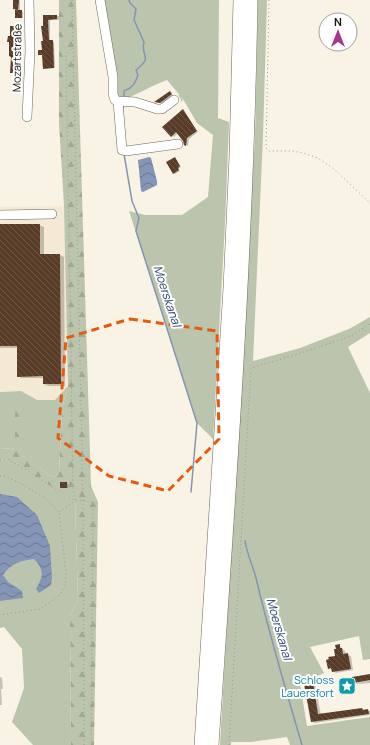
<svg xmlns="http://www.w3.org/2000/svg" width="370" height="745" font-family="Manrope,sans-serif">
<defs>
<pattern id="forest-firs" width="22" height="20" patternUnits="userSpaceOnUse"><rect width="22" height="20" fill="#bbc4ac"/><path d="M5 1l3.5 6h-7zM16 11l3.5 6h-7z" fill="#a0a893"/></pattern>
<pattern id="water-waves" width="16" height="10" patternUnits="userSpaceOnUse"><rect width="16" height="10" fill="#8495b5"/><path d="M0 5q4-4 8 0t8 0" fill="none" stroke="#6b7892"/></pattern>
<pattern id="building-back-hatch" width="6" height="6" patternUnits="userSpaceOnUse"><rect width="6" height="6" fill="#593c27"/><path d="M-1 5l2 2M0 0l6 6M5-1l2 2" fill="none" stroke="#6c5544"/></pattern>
</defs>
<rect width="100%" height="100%" fill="#f9f3e5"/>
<!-- commercial -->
<path fill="#f3e9d4" d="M64 206 68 386 55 400H37L21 391 0 392V207Z"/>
<!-- green -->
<path fill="#bbc4ac" d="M100 0H219L218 118 229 122 225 223 213 439 197 423 129 211 145 215H182L208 197 213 135 197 123 183 99 167 80C150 86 136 96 118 101Z
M258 0H267L263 136 253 361 300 348 349 329 370 317V333L348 347 370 393V659L363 660 359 636 310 647 324 673 300 684 307 726 370 717V745H290L287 737 251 742H231V745H220L255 136Z
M68 386 62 408 59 475 52 477 12 448 0 449V392L21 391 37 400H55Z
M8 459 75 501 78 599 70 616 71 745H33L12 722 24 688 22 649 4 627 0 628V460Z"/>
<!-- forest -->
<path fill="url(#forest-firs)" d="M59 0H76L91 486 98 502 94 745H71L70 616 78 599 75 501 7 459 0 460V449L12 448 15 450V413L19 406 22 411V455L52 477 59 475 62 408 68 386 64 206 59 123Z"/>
<!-- water -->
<path fill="url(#water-waves)" d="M149 157 151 158 157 181V185L143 192 141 191 138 160Z
M0 494 17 497 37 515 50 546 52 578 51 585 39 593 36 589C43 576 45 571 34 559 22 560 10 564 3 575L8 582 22 591 23 598 0 601Z"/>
<!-- shadow -->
<path fill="#0003" d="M14 0H20V11L23 12V18L16 17Z
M44 16H59V20H50V41L54 42 55 68H44L43 55 39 54 43 51 45 42Z
M18 27 19 28 18 74 23 75V83H17L10 43 9 42Z
M170 92 173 96 162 103 157 102Z
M178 95H180L183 100 181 102V99Z
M183 111 198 132 189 139 188 146 185 145 184 140 178 133 174 137 164 127Z
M175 158 181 167 178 169 180 171 175 174 174 173Z
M0 225H39L44 227V255H60L64 257 65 386H48L44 384V378H22L18 376V348H0Z
M66 483 68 484V488L61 487Z
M339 645 345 651 346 655 351 656 353 670 336 673 329 668 336 657Z
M370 674V683L358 684 354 682Z
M0 677 2 678 3 689H1L2 705H0Z
M312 683 315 685 321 715 362 709 370 711V715L315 723 312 722Z"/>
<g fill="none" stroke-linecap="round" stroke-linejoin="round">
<!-- stream -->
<path stroke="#8495b5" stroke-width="1.5" d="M124 98V91C132 88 135 84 138 75L136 70C154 56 140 57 144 42L134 20 136 9 130 3 129 0
M123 105V112
M124 154 132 201 139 218 136 231 197 423 191 492
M245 541C247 555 254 568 257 582 270 637 286 691 302 745"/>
</g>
<!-- building -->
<path fill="url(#building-back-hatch)" d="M13 0H19L18 10 13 9Z
M15 10H22V18H15Z
M43 15H57V19L48 20 49 40H53L54 68 43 69 42 55H38V50H42L41 41H43L41 26H43Z
M10 26H18L17 73H22V83H14L15 73H16H10L11 57 9 56V42H7L8 36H10Z
M170 91 172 94 160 103 154 102Z
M183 109 197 131 187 138 186 146 184 145 183 141 176 132 171 137 162 127Z
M175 157 180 166 178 168 179 170 173 174 166 162Z
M0 224H40V254H60L61 384H43V376L17 377V346H0Z
M60 482H67V488H60Z
M340 644V648H342L343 654 348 653 351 669 332 672 331 668 328 669 326 660 329 659 328 657 335 656 334 649H336L335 645Z
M370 674V680L353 683 352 677Z
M313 682 318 714 362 708 363 710 368 709 369 714 311 722 304 684Z"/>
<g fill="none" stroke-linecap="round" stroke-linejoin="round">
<defs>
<path id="minor" d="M100 0 113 77V94L115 100 118 101 122 150 126 151 178 144
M118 101 135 102 157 109H162L174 100
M27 117 30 51 29 0
M0 215 52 214"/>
<path id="highway" d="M201 745 230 288 236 156 240 0
M212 745C229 497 247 249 251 0"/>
</defs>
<!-- minor casing -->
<use href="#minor" stroke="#6d675b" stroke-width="10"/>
<!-- highway casing -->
<use href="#highway" stroke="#6d675b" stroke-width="14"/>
<!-- path -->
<path stroke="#9e9a8f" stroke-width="1" stroke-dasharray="1 3" stroke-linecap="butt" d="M72 0 83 500 84 745
M269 0 266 148 269 151H293L303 153 318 158 334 169 370 203
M0 460 8 459 75 501 83 500 93 503 91 745
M0 476H4L20 483 45 498 59 512 66 573 65 587 60 595 40 609 0 615
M59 512 75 501 73 488 66 55 72 48
M229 745 251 368 301 353 351 336 370 324"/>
<!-- minor -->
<use href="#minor" stroke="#fff" stroke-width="9"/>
<!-- highway -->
<use href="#highway" stroke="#fff" stroke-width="13"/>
</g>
<!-- marked area -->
<path fill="none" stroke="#e8590c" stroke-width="3" stroke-dasharray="8 5" stroke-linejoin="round" d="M130 319 217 331 219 439 168 491 109 476 58 438 66 338Z"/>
<!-- icons -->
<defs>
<symbol id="sight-square" viewBox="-11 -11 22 22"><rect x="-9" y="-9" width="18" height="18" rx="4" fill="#0f9aa8" stroke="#fff"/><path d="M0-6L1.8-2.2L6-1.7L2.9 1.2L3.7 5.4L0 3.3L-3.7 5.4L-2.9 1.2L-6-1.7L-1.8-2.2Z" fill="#fff"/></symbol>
</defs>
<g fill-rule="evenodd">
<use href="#sight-square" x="337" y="676" width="20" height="20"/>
</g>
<g text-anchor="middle" stroke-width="4" stroke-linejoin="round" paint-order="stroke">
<!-- street labels -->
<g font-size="11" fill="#16140f" stroke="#fff">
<text transform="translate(17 58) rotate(-89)" y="4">Mozartstraße</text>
</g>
<!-- culture labels -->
<g font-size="11" fill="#0d838f" stroke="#fff" text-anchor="end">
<text x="334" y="684">Schloss<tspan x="334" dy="13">Lauersfort</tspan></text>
</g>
<!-- water labels -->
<g font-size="12" font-style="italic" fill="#2c4370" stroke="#fff">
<text transform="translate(167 296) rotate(72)" y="4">Moerskanal</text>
<text transform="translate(279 629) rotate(74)" y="4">Moerskanal</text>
</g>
</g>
<!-- north arrow -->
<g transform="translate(338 32)"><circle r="19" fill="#ffffff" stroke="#a2a19f"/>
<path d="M0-3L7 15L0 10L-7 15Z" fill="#a8348d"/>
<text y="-6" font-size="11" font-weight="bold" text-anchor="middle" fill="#16140f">N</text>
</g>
</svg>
